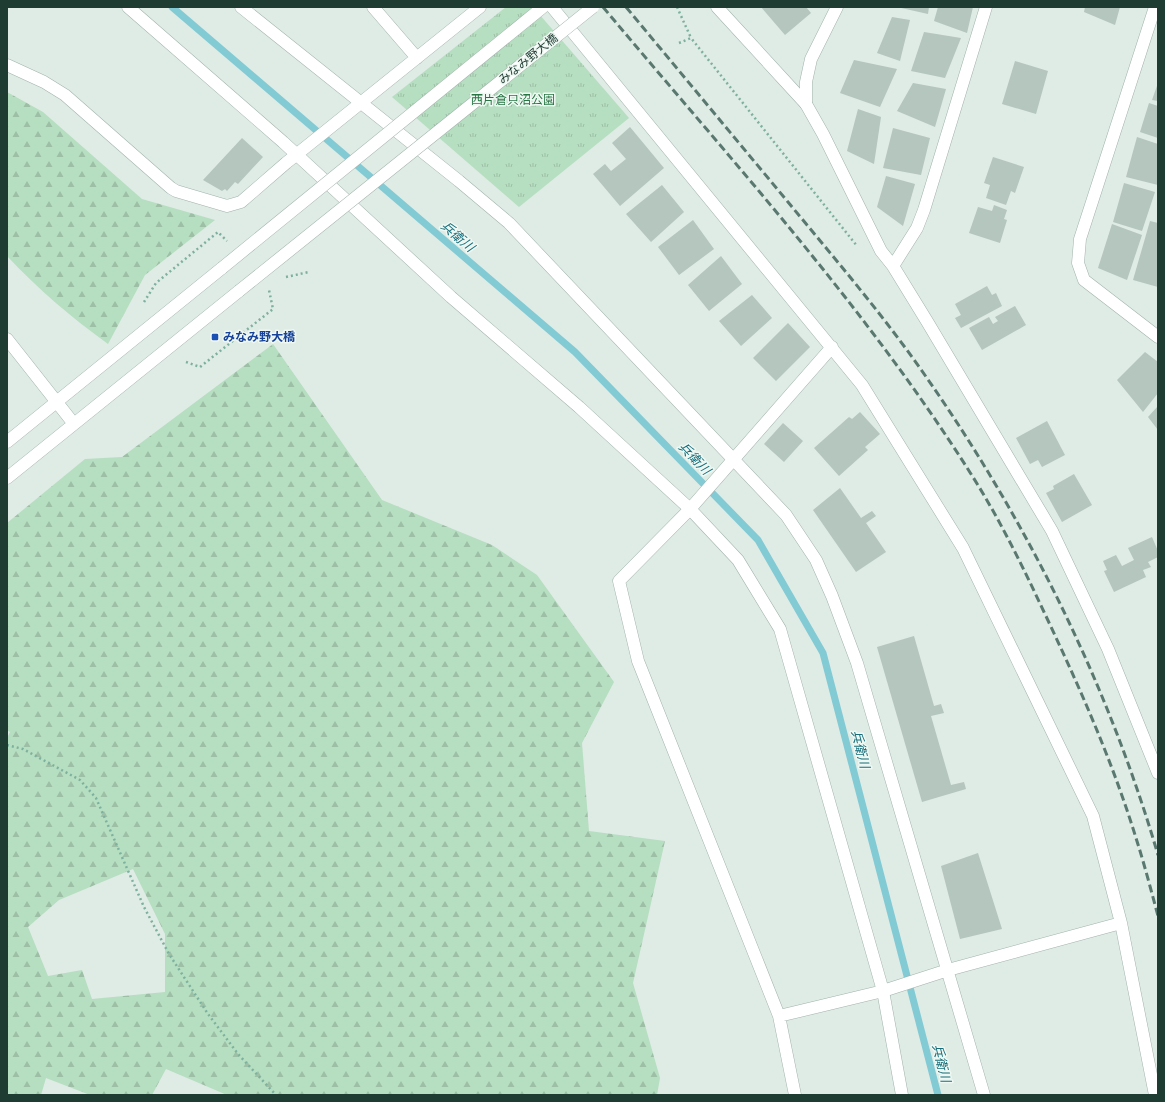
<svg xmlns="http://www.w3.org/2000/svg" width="1165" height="1102" font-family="Mulish,'Noto Sans JP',sans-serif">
<defs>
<pattern id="forest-firs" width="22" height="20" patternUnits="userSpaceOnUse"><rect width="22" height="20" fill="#b6dec0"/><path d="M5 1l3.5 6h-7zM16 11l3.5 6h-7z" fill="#9cbfa5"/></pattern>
<pattern id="park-tufts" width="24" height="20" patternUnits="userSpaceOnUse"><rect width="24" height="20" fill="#b6dec0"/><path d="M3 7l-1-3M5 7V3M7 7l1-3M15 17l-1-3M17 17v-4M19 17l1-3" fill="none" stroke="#9cbfa5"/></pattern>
</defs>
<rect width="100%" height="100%" fill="#dfebe5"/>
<!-- forest -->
<path fill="url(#forest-firs)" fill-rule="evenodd" d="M7 92 43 112 142 199 215 220 145 275 108 344C71 317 39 290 7 256Z
M273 344 382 500 492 545 537 575 614 682 582 743 589 831 665 841 633 983 660 1078 657 1095H227L166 1069 152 1095H90L46 1078 41 1095H7V738L10 732 7 730V523L85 459 122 457ZM133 869 165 934V992L92 999 82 970 48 976 28 927 59 900Z"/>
<!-- park -->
<path fill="url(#park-tufts)" d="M506 7H533L629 118 519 207 392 97Z"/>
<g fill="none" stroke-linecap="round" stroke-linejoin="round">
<!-- stream -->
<path stroke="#82cad4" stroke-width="7" d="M172 7 575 352 758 540 823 653 938 1095"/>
</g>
<!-- building -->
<path fill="#b4c6be" d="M761 7H806L811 13 785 35Z
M897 7H929L928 14Z
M938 7H973L967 33 934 21Z
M1085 7H1120L1115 25 1084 12Z
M892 17 910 20 900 61 877 53Z
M924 32 961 38 945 78 911 71Z
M854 60 897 69 880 107 840 93Z
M1015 61 1048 71 1036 114 1002 104Z
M913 83 946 89 935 127 897 111Z
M1158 83V101L1152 100Z
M1149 103 1158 106V138L1140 132Z
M858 109 881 117 874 164 847 151Z
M630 127 664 168 620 206 593 174 605 164 611 171 626 159 612 143Z
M893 128 930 138 921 175 883 168Z
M1137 137 1158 144V185L1126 177Z
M242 138 263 157 238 184 235 182 227 191 225 189 222 191 203 180Z
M993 157 1024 167 1015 193 1011 191 1006 205 986 198 990 185 984 183Z
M886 176 915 184 903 226 877 207Z
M1124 183 1155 192 1142 231 1113 222Z
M662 185 684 212 651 242 626 214Z
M994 205 1007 210 1004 219 1007 220 1000 243 969 233 978 207 992 211Z
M693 220 714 249 679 275 658 247Z
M1150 221 1158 223V287L1133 280Z
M1112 224 1142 235 1127 280 1098 268Z
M721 256 742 284 709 311 688 285Z
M987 286 992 295 996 293 1002 306 961 328 955 318 961 315 955 304Z
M752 295 772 318 741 346 719 321Z
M1015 306 1026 325 982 350 969 328 989 317 993 324 998 321 995 317Z
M788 323 810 347 776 381 753 358Z
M1145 352 1158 362V393L1143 412 1117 380Z
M1158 406V430L1148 417Z
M860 412 880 434 865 447 868 450 839 476 814 448 849 417 852 419Z
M1047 421 1065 455 1042 467 1038 460 1030 464 1016 438Z
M783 423 803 441 784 462 764 444Z
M1074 474 1092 505 1062 522 1046 493 1054 489 1053 486Z
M840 488 861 518 872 511 876 516 866 523 886 552 856 572 813 510Z
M1152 537 1158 551V557L1148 562 1151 567 1143 570 1146 577 1114 592 1104 571 1107 570 1103 561 1116 555 1122 566 1134 560 1128 548Z
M914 636 934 706 941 704 944 713 931 716 951 785 964 782 966 789 922 802 877 647Z
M978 853 1002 929 960 939 941 866Z"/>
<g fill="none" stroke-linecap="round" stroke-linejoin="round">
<defs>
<path id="pedestrian" d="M717 7 806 104"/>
<path id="minor" d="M128 7 283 142 451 297 579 407 690 509 738 560 780 629 883 991 902 1095
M241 7 459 181 509 223 786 515 816 560 832 596 857 663 984 1095
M373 7 417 58
M552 7 862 385 963 548 1093 816 1121 923 1155 1095
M837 7 811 59 806 82V104L823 134 881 251 893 266 928 323 1052 531 1108 649 1158 773
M1155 7 1080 239 1078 263 1084 280 1158 337
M7 65 44 82 65 95 171 188 176 191 227 206 241 202 286 163 480 7
M893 266 917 228 924 210 986 7
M779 1016 883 991 948 970 1121 923
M795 1095 779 1016 638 661 619 581 690 509 832 347"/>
<path id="tertiary" d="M7 339 74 424
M7 442 222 268
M7 478 239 291"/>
</defs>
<!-- pedestrian casing -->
<use href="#pedestrian" stroke="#a2b3ac" stroke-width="13"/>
<!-- minor casing -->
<use href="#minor" stroke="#a2b3ac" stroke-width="13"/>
<!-- tertiary casing -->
<use href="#tertiary" stroke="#a2b3ac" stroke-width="13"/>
<!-- path -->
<path stroke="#7db19f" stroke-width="2.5" stroke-dasharray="2 3" stroke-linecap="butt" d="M677 7 691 38
M679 43 691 38 857 246
M286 277 309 272
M144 302 156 283 218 232 227 241
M186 362 200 367 273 309 269 290
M7 745 23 749 80 780 96 798 144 907 169 954 208 1014 238 1054 276 1095"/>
<!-- pedestrian -->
<use href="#pedestrian" stroke="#fff" stroke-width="12"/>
<!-- minor -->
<use href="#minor" stroke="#fff" stroke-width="12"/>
<!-- tertiary -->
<use href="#tertiary" stroke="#fff" stroke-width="12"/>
<!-- rail -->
<path stroke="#59786f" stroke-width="3" stroke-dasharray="8 4" stroke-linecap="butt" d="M603 7C730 159 865 306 971 474 999 518 1022 565 1044 612 1079 686 1112 760 1136 838 1144 863 1151 890 1158 916
M626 7C680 72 734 137 788 202 830 253 873 303 912 357 1020 507 1106 677 1158 855"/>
<defs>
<path id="tertiary-bridge" d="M222 268 543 7
M239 291 593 7"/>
</defs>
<!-- tertiary-bridge casing -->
<use href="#tertiary-bridge" stroke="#a2b3ac" stroke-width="13" stroke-linecap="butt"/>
<!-- tertiary-bridge -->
<use href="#tertiary-bridge" stroke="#fff" stroke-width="12"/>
</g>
<!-- markers -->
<rect fill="#1a4fb4" stroke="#eff8f3" stroke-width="1.5" x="211" y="333" width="8" height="8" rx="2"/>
<g text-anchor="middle" stroke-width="3" stroke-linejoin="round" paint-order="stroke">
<!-- street labels -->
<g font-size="12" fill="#1f3c33" stroke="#eff8f3">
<text transform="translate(528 59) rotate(-39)" y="4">みなみ野大橋</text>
</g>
<!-- park labels -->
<g font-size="12" fill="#277543" stroke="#eff8f3">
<text x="513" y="104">西片倉只沼公園</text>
</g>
<!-- transit labels -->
<g font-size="12" font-weight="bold" fill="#164399" stroke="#eff8f3" text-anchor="start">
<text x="223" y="341">みなみ野大橋</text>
</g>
<!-- water labels -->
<g font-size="13" font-style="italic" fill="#166d7b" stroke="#eff8f3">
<text transform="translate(458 236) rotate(41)" y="5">兵衛川</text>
<text transform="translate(695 458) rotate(46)" y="5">兵衛川</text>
<text transform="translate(861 749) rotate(76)" y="5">兵衛川</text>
<text transform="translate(942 1063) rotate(76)" y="5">兵衛川</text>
</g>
</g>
<!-- border -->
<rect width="1165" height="1102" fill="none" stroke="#1f3c33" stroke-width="16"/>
</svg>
